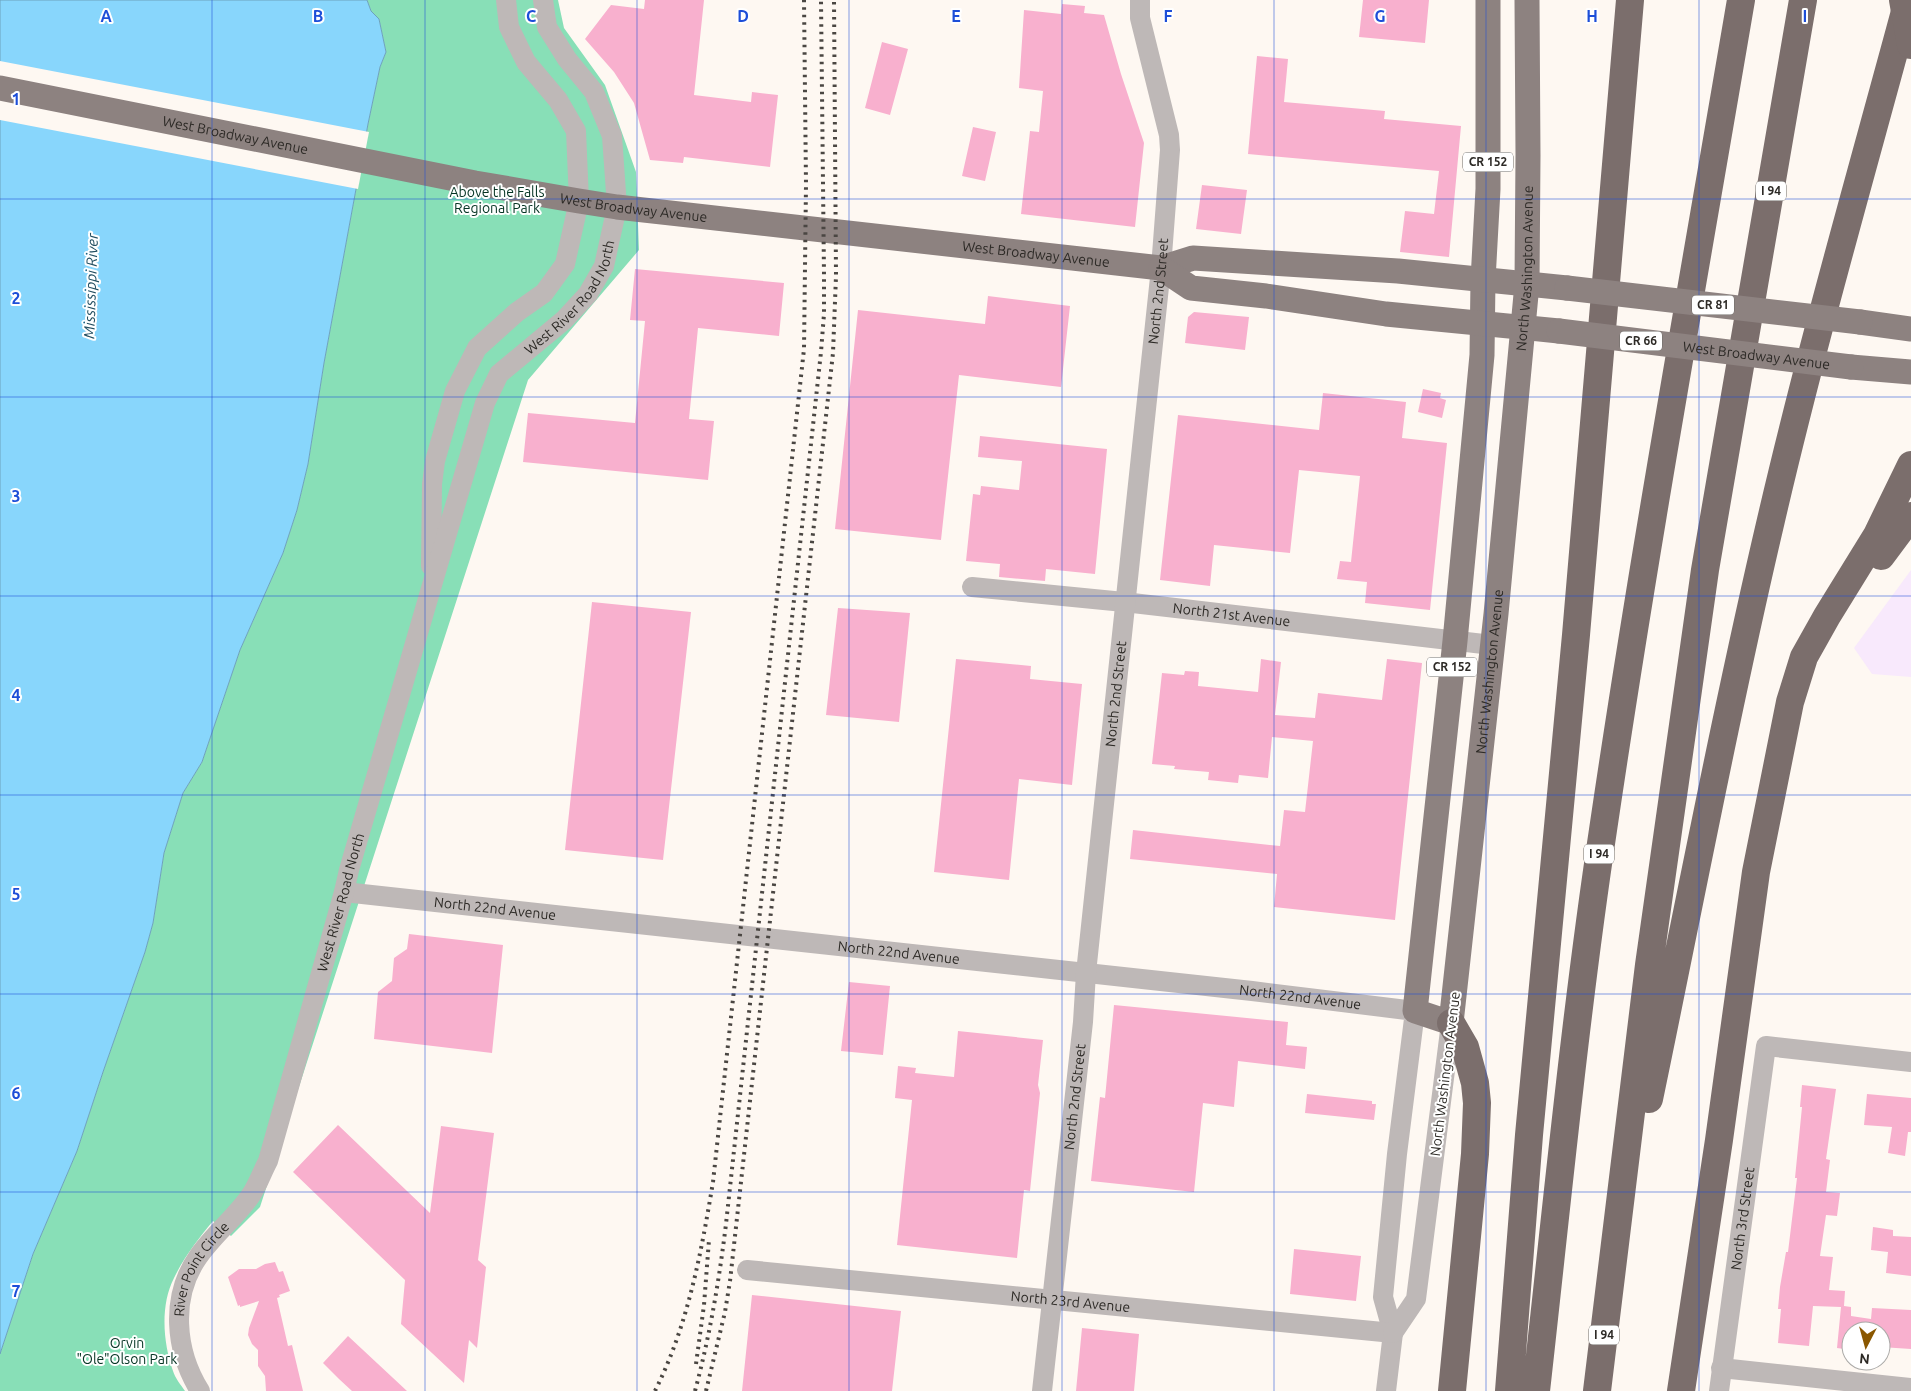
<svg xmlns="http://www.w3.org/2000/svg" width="1911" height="1391" font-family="Ubuntu,sans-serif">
<rect width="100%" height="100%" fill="#fef8f2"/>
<!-- commercial -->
<path fill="#f8e9fc" d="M1911 570V677L1872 674 1854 648Z"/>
<!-- green -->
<path fill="#88dfb7" d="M367 0H558L564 28 605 85 636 172 639 250 528 380 260 1207 231 1236 213 1221C199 1238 184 1257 174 1278 160 1305 163 1343 173 1371 175 1378 181 1385 185 1391H0V1354L33 1254 77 1151 103 1072 145 952 153 923 164 853 183 793 202 762 240 650 283 553 297 510 308 464 324 363 368 124 380 67 386 52 379 19 371 11Z"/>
<!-- water -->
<path fill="#88d6fc" stroke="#6da2bc" d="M0 0H367L371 11 379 19 386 52 380 67 368 124 324 363 308 464 297 510 283 553 240 650 202 762 183 793 164 853 153 923 145 952 103 1072 77 1151 33 1254 0 1354Z"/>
<!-- pier -->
<path fill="#fef8f2" d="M0 61 369 132 358 189 0 120Z"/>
<!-- building -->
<path fill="#f8b0ce" d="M645 0H704L694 95 751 102 752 92 778 95 770 167 684 157 683 163 650 160 634 103 614 72 585 39 611 5 644 9Z
M1363 0H1429L1425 43 1359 37Z
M1062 4 1085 6 1084 13 1104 15 1121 74 1144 143 1135 227 1021 214 1030 131 1039 132 1043 91 1019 88 1024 10 1061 14Z
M882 42 908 49 890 115 865 108Z
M1257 56 1288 59 1284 102 1385 111 1384 119 1461 126 1449 257 1400 252 1405 211 1434 214 1439 171 1248 154Z
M973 127 996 132 985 181 962 176Z
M1202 185 1247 190 1241 234 1196 229Z
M635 269 784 283 779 336 698 328 689 419 714 421 708 480 523 462 528 413 635 423 645 321 630 320Z
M988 296 1070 306 1061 387 959 375 941 540 835 529 858 310 985 324Z
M1194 312 1249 317 1245 350 1185 343 1188 317Z
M1423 389 1441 393 1440 398 1446 400 1442 418 1418 412Z
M1323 393 1406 402 1402 438 1447 443 1430 610 1365 603 1367 582 1337 579 1340 561 1351 562 1360 476 1299 470 1290 553 1214 545 1210 586 1160 580 1178 415 1319 430Z
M980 436 1107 449 1095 574 1046 569 1045 581 999 577 1000 564 966 561 973 494 980 495 981 486 1019 490 1022 461 978 457Z
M592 602 691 612 663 860 565 850Z
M838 608 910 613 899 722 826 715Z
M956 659 1031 666 1030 679 1082 684 1072 785 1019 779 1009 880 934 872Z
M1261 659 1281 662 1275 715 1315 718 1318 693 1382 700 1387 659 1422 663 1395 920 1274 907 1277 874 1130 859 1133 830 1280 846 1284 810 1305 812 1313 741 1272 737 1268 778 1239 775 1238 783 1208 780 1209 772 1174 769 1175 766 1152 764 1162 673 1184 675 1185 671 1199 672 1198 686 1258 692Z
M409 934 503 945 492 1053 374 1039 378 992 392 981 394 958 407 949Z
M849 982 890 986 883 1055 841 1051Z
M1114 1005 1288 1022 1286 1045 1307 1047 1305 1069 1238 1061 1234 1107 1203 1103 1194 1192 1091 1181 1100 1097 1105 1098Z
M958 1031 1043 1040 1038 1085 1040 1093 1030 1191 1024 1190 1017 1258 897 1245 912 1100 895 1098 898 1066 916 1068 915 1073 954 1077Z
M1802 1085 1836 1089 1826 1159 1830 1160 1826 1192 1840 1193 1837 1216 1826 1215 1820 1256 1833 1257 1829 1290 1845 1291 1844 1306 1851 1307V1316L1871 1319 1872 1308 1911 1310V1349L1881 1347V1331H1851V1350L1837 1348 1841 1307 1813 1306 1809 1346 1778 1343 1781 1309H1778L1780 1287 1786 1252H1788L1797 1178H1795L1802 1107H1800Z
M1307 1094 1372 1101V1104H1376L1374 1120 1305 1113Z
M1867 1094 1911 1098V1132H1908L1905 1156 1888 1153 1892 1127 1864 1125Z
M338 1125 430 1213 441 1126 494 1133 478 1260 486 1267 477 1348 469 1340 464 1383 401 1324 405 1280 293 1172Z
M1873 1227 1893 1230V1236L1911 1237V1276L1886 1273 1888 1252 1871 1250Z
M1294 1249 1361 1256 1356 1301 1290 1294Z
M275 1262 279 1272 283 1271 290 1291 279 1295 280 1297 277 1298 288 1346 292 1345 303 1391H266L265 1376 258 1366V1350L252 1344 248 1335 249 1328 259 1301 240 1307V1305L238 1306 228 1277 239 1269H256L265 1264Z
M752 1295 901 1311 892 1391H742Z
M1082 1328 1139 1334 1134 1391H1076Z
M348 1336 407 1391H352L339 1379 323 1363Z"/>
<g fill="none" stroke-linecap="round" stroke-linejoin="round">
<!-- minor -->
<g stroke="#beb8b7" stroke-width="20">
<path d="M431 566 432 484 435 461 455 391 477 348 517 312 544 293 565 264 579 201 576 131 558 100 526 62 509 27 506 0"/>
<path id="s1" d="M972 587 1124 602 1492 645"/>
<path id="s2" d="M344 892 1252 991 1415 1011 1397 1154 1383 1297 1393 1333 1386 1391"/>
<path id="s3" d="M747 1270 1393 1333"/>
<path d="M1393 1333 1416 1299 1451 1023"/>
<path d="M1721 1368 1911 1388"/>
<path id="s4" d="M200 1391C175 1351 170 1297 198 1257 213 1235 236 1217 251 1195 258 1185 262 1172 268 1161L344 892 349 870 485 403 499 374 564 320 588 294 604 266 617 207 612 136 594 92 567 59 547 27 543 0"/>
<path id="s5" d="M1042 1391 1083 1022 1086 973 1161 268 1170 150 1169 135 1140 18V0"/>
<path id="s6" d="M1719 1391 1766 1046 1911 1062"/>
</g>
<!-- major -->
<g stroke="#8d8280" stroke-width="25">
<path id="s7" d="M1488 0V189L1483 280 1482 355 1455 641 1415 1011 1451 1023 1496 614 1527 284 1528 155 1527 0"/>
<path id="s8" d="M0 88 475 183 579 201 617 207 1161 268 1193 258 1398 271 1567 288"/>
<path d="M1161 268 1191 288 1266 296 1386 314 1559 331"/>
<path d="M1860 322 1911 329"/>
<path d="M1851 367 1911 372"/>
</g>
<!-- highway -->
<path stroke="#7b6e6c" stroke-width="28" d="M1881 556 1911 516
M1451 1023 1465 1047 1475 1083 1477 1103 1475 1154 1452 1391
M1649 1099C1689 906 1726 712 1771 520 1811 348 1860 178 1906 8
M1509 1391 1529 1135 1576 635 1630 0
M1536 1391C1557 1204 1575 1016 1603 830 1644 552 1694 276 1741 0
M1597 1391 1649 965 1705 570 1803 0
M1681 1391 1719 1140 1756 872 1790 702 1804 657 1827 616 1877 535 1911 465"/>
<!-- rail -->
<path stroke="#4a4642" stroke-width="4" stroke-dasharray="2.5 5" stroke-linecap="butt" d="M696 1364 704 1305 709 1240
M655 1391C688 1325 701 1254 713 1182L804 349 806 184 804 0
M695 1391C710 1335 719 1281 726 1224L821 352 824 314V275L821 0
M706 1391 725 1312 730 1281 833 353 836 276 834 0"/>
<!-- major-bridge -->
<g stroke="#8d8280" stroke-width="25">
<path d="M1567 288 1860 322"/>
<path id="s9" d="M1559 331 1851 367"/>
</g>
<!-- highway-bridge -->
<path stroke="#7b6e6c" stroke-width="28" d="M1903 0 1911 45"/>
</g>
<!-- grid -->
<path fill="none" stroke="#1d4ed8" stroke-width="1" stroke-opacity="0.55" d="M212 0V1391M425 0V1391M637 0V1391M849 0V1391M1062 0V1391M1274 0V1391M1486 0V1391M1699 0V1391M0 199H1911M0 397H1911M0 596H1911M0 795H1911M0 994H1911M0 1192H1911"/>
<g text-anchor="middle" stroke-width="4" stroke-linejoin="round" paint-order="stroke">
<!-- shield labels -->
<g fill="#fff" stroke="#6c6a67" stroke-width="1">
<rect x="1463" y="152.5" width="50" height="19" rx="4"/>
<rect x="1756" y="181.5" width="30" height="19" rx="4"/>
<rect x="1692" y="295.5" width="42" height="19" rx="4"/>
<rect x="1620" y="331.5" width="42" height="19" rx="4"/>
<rect x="1427" y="657.5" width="50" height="19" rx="4"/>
<rect x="1584" y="844.5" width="30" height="19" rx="4"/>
<rect x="1589" y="1325.5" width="30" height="19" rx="4"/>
</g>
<g font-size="12" font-weight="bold" fill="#2d2a26">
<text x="1488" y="166">CR 152</text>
<text x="1771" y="195">I 94</text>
<text x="1713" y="309">CR 81</text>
<text x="1641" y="345">CR 66</text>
<text x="1452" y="671">CR 152</text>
<text x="1599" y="858">I 94</text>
<text x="1604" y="1339">I 94</text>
</g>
<!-- street labels -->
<g font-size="14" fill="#2d2a26" stroke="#fff">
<text dy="5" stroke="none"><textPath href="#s8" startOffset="240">West Broadway Avenue</textPath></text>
<text dy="5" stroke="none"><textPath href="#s8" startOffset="645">West Broadway Avenue</textPath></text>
<text dy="5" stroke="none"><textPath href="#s8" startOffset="1050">West Broadway Avenue</textPath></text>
<text dy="5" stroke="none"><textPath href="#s7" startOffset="1811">North Washington Avenue</textPath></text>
<text dy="5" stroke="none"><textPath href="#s5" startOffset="1106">North 2nd Street</textPath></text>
<text dy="5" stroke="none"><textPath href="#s4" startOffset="1189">West River Road North</textPath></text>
<text dy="5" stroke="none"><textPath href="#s9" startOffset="199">West Broadway Avenue</textPath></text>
<text dy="5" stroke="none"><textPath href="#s1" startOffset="261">North 21st Avenue</textPath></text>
<text dy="5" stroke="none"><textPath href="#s7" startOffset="1406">North Washington Avenue</textPath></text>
<text dy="5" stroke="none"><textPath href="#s5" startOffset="701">North 2nd Street</textPath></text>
<text dy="5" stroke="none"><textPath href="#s4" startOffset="530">West River Road North</textPath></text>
<text dy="5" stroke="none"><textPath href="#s2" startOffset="152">North 22nd Avenue</textPath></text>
<text dy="5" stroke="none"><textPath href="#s2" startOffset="558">North 22nd Avenue</textPath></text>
<text dy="5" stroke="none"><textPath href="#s2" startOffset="962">North 22nd Avenue</textPath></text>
<text transform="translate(1445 1074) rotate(-83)" y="5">North Washington Avenue</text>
<text dy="5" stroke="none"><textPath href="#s5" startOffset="296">North 2nd Street</textPath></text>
<text dy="5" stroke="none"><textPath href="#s6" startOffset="174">North 3rd Street</textPath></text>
<text dy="5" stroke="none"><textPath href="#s4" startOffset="132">River Point Circle</textPath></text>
<text dy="5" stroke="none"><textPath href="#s3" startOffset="325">North 23rd Avenue</textPath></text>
</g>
<!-- park labels -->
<g font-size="14" fill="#053423" stroke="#fff">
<text x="497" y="197">Above the Falls<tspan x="497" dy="16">Regional Park</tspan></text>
<text x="127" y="1348">Orvin<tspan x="127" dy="16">"Ole"Olson Park</tspan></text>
</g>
<!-- water labels -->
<g font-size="15" font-style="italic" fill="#224e61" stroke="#fff">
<text transform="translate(91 286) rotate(-88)" y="5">Mississippi River</text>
</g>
</g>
<g font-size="16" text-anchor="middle" font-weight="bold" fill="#1d4ed8" stroke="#fff" stroke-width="4" stroke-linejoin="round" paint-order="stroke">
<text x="106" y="22">A</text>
<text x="318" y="22">B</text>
<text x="531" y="22">C</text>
<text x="743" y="22">D</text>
<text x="956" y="22">E</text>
<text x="1168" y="22">F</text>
<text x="1380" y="22">G</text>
<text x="1592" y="22">H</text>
<text x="1805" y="22">I</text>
<text x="16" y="105">1</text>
<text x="16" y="304">2</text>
<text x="16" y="502">3</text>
<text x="16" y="701">4</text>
<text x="16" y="900">5</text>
<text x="16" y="1099">6</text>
<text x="16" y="1297">7</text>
</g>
<!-- north arrow -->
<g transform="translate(1866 1346) rotate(186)"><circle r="24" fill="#ffffff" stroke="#abaaa8"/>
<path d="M0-4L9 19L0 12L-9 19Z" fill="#8a5700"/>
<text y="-8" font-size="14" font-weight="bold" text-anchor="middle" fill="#2d2a26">N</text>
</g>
</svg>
